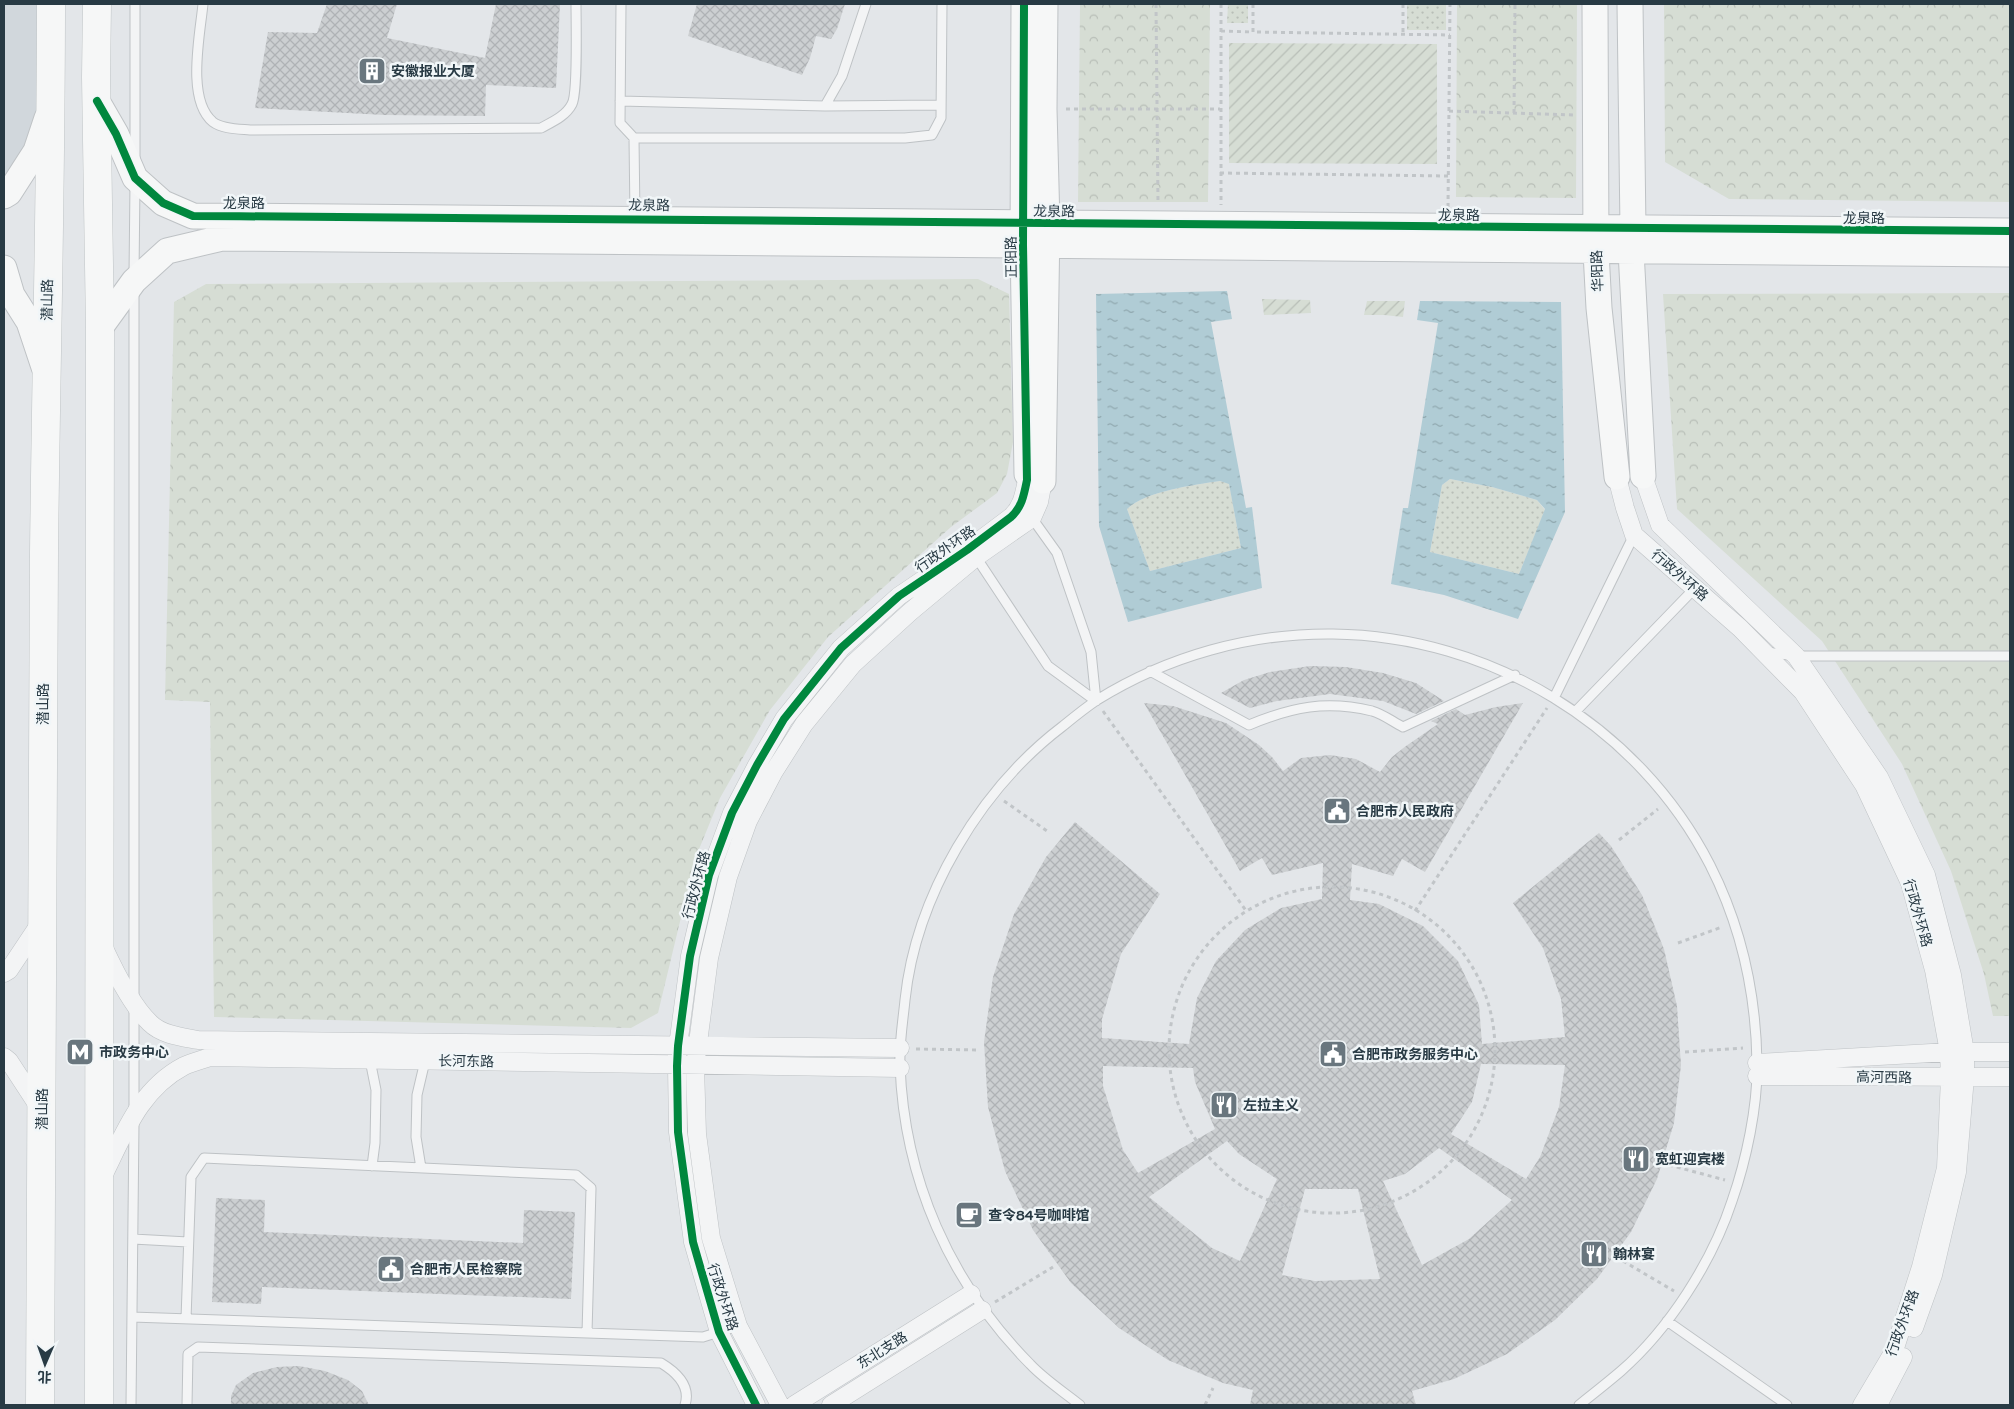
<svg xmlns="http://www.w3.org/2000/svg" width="2014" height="1409" font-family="'Varela Round','Noto Sans SC',sans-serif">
<defs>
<pattern id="grass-dots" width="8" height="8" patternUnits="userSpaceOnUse" patternTransform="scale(1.25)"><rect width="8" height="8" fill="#d6ddd4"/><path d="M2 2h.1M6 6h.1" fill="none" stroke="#b8beb7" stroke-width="1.8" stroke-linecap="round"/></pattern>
<pattern id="forest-crowns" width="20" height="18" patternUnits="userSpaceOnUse" patternTransform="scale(1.25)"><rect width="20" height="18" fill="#d6ddd4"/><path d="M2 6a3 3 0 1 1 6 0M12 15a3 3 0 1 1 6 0" fill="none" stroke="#b8beb7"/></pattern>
<pattern id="garden-furrows" width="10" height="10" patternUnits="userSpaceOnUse" patternTransform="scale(1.25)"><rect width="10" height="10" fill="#d6ddd4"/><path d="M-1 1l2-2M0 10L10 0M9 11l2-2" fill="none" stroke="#b8beb7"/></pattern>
<pattern id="water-ripples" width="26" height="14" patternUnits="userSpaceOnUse" patternTransform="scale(1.25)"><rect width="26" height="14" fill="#b0ccd5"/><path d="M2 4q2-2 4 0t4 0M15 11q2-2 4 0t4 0" fill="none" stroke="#8fa7ae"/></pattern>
<pattern id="building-cross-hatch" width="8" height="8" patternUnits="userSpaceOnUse" patternTransform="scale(1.25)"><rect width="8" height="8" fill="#cccfd1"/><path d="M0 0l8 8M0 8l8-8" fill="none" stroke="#afb2b5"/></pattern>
</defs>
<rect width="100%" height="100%" fill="#e3e6e9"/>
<!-- built -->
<path fill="#d1d7dc" d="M4 4H51V106L4 196Z"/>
<!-- grass -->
<path fill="url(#grass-dots)" d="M1228 4H1248V23H1227Z
M1407 4H1446V30H1407Z
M1450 479 1492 487 1537 500 1545 510 1519 574 1430 552 1442 485Z
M1220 481 1229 483 1241 548 1150 571 1127 509C1146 491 1194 485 1220 481Z"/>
<!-- forest -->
<path fill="url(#forest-crowns)" d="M1080 4H1210L1208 202H1078Z
M1457 4H1577L1576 198 1456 197Z
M1664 4H2010V202L1729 199 1665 162Z
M978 279 1009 294 1013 442 1007 474 997 493 951 527 828 637 770 710 720 798 695 859 658 1013 631 1028 214 1017 210 702 165 700 174 302 206 284Z
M2010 293V1016H1993L1984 974 1951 871 1902 764 1822 641 1677 509 1663 294Z"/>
<!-- garden -->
<path fill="url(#garden-furrows)" d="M1229 43 1437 44V164L1229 163Z
M1262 299 1310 300 1311 313 1264 315Z
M1367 301H1405L1403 317 1384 315H1364Z"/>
<!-- water -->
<path fill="url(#water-ripples)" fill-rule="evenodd" d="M1227 291 1232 319 1211 322 1246 508 1252 507 1262 588 1128 622 1099 526 1096 294ZM1220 481 1229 484 1241 548 1150 571 1127 509C1146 491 1194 485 1220 481Z
M1420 301 1561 302 1565 512 1518 619 1444 595 1391 584 1403 508H1408L1438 323 1417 320ZM1450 479 1492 487 1537 500 1545 509 1519 574 1430 552 1442 485Z"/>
<!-- building -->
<path fill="url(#building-cross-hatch)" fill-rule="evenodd" d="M327 4H397L387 38 485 58 496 4H560L556 88 486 85 485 116 384 115 255 108 268 32 317 33Z
M697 4H845L837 29 831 39 816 36 810 58 802 75 688 36Z
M1310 666 1346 667 1383 673 1416 683 1444 701 1416 714 1383 701 1330 694 1277 701 1250 708 1221 693 1244 680 1270 672Z
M1144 703 1173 706 1226 723 1259 745 1272 757 1283 771 1301 758 1330 755 1356 759 1380 772 1392 757 1406 746 1438 724 1431 721 1456 709 1465 715 1496 707 1523 703 1425 872 1402 859 1393 876 1352 864 1350 900 1379 904 1423 926 1458 961 1479 1005 1482 1044 1565 1037 1561 999 1543 948 1513 903 1599 833 1611 846 1642 895 1664 949 1677 1006 1681 1065 1674 1123 1657 1179 1631 1232 1597 1279 1555 1320 1507 1354 1454 1379 1412 1391 1416 1405H1250L1253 1390 1223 1383 1168 1360 1119 1328 1071 1283 1033 1230 1005 1171 988 1107 984 1042 993 977 1014 914 1046 857 1075 822 1160 894 1121 954 1102 1019V1038L1189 1044 1197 998 1216 961 1245 930 1281 908 1322 899 1323 863 1272 875 1262 858 1240 871ZM1481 1064 1565 1065 1559 1107 1540 1157 1526 1179 1451 1134 1472 1102ZM1103 1066 1193 1068 1195 1082 1215 1129 1138 1173 1123 1150 1103 1086ZM1227 1141 1239 1154 1277 1179 1240 1261 1212 1248 1149 1197ZM1439 1148 1512 1200 1469 1239 1422 1265 1383 1181 1405 1174ZM1305 1189H1358L1380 1279 1315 1281 1282 1275Z
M216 1198 265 1200 264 1232 523 1243 524 1210 575 1212 571 1299 262 1287 261 1304 212 1302Z
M299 1366 325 1371 348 1380 362 1391 369 1405H231V1396L236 1385 253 1373 277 1367Z"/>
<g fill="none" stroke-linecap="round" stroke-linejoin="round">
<defs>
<path id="lane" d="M203 4C200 35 186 100 213 122 222 129 239 129 250 130L541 128C552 122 566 116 572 104 578 93 576 22 576 4
M621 4 620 123 634 138H905L932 135 941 118 942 4
M620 101 825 106 941 105
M825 106 842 76 866 4
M634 138 635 218
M135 158V4
M134 275 135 183
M976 557 1048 666 1096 701 1091 652 1057 553 1032 518
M1766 652 1796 656H2010
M1150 671 1249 725C1292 707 1326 700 1372 711 1383 714 1393 722 1403 727L1515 675
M1554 698 1634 535
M1576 711 1695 588
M370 1060 376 1090 375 1143 372 1166
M134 1110V291
M421 1168 416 1137 417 1095 425 1061
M133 1239 188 1242
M132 1317 703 1337 738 1326
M186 1319 191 1177 204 1158 576 1175 591 1188 587 1333
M1667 1321 1787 1405
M131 1405 134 1123
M187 1405 188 1354 198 1347 661 1363C676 1372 691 1386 685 1405
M1080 1405C1064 1392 1045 1380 1030 1364 950 1283 904 1179 900 1065 899 1043 903 1021 905 1000 916 896 980 789 1063 726 1074 717 1085 708 1097 700 1168 656 1250 633 1333 634 1490 636 1638 725 1710 865 1741 926 1756 995 1757 1063 1758 1106 1746 1161 1732 1201 1712 1262 1669 1329 1621 1371 1607 1383 1593 1394 1579 1405"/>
<path id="street" d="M1643 476 1660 525 1796 656 1879 777 1926 875 1952 975 1965 1052V1077L1957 1172 1933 1275 1914 1328
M1617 477 1625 508 1634 535 1740 628 1803 692 1864 785 1910 883 1934 970 1949 1052 1950 1078 1946 1168 1921 1267 1894 1351 1862 1405
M103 946C114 970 131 1005 150 1023 162 1035 182 1037 198 1040L900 1048
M4 973 9 970 41 922
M4 1057 9 1061 41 1110
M1757 1063 1949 1052H2010
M1757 1076 2010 1077
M103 1176C124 1134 140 1089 184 1066 192 1062 201 1060 210 1057L900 1068
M756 1405 719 1332 693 1242 678 1132 677 1066 678 1046 690 956 709 875 732 813 757 765 784 719 841 648 899 596 967 550 1011 517C1022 507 1024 495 1027 480
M780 1405 738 1326 711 1238 697 1134 695 1066 709 958 728 877 748 821 773 773 804 724 853 664 910 612 976 557 1032 518 1039 502 1043 481
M794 1405 971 1294
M831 1405 982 1310
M1878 1405 1903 1357"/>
<path id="secondary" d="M1024 4 1023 245 1027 474
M1595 4 1596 252 1599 308 1617 477
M1630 4 1633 229 1631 251 1643 476
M97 101 116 134 135 178 163 203 193 216C799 219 1405 227 2010 231
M4 196 9 193 36 151 47 118
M4 268 12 295 29 322 44 367
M100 328 134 281 167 251 222 238 2010 254
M1043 481 1047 224 1044 109 1045 4"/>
<path id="primary" d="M97 4 96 77 100 328 99 1405
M40 1405C42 1121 42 837 44 553 46 370 51 187 51 4"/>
</defs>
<!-- lane casing -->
<use href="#lane" stroke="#bec2c5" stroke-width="11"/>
<!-- street casing -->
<use href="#street" stroke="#bec2c5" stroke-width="19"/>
<!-- secondary casing -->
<use href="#secondary" stroke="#bec2c5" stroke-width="27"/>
<!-- primary casing -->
<use href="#primary" stroke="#bfc4c6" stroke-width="29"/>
<!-- path -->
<path stroke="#c1c5c8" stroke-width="3" stroke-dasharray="4 4" stroke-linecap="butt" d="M1156 4 1158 203
M1221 4V205
M1253 4V32L1450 35
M1403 4V34
M1221 31 1253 32
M1066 109H1220
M1449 111 1574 115
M1514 113 1515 4
M1220 173 1449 176
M1448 207 1450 4
M1103 711 1247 912
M1004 801 1050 833
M1619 840 1658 809
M1169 1050a163 163 0 1 1 326 0a163 163 0 1 1-326 0Z
M1415 911 1547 708
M1678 943 1722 927
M916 1049 980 1050
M1685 1052 1743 1048
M1669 1165 1725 1180
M1623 1261 1674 1291
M995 1302 1053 1267
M1205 1405 1213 1388"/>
<!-- lane -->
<use href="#lane" stroke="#f3f4f5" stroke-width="9"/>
<!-- street -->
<use href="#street" stroke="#f3f4f5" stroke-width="18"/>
<!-- secondary -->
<use href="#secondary" stroke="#f6f7f7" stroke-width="25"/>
<!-- primary -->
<use href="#primary" stroke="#f6f7f7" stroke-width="28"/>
<defs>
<path id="cycleway" d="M97 101 116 134 135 178 163 203 193 216C799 219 1405 227 2010 231
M756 1405 719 1332 693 1242 678 1132 677 1066 678 1046 690 956 709 875 732 813 757 765 784 719 841 648 899 596 967 550 1011 517C1022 507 1024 495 1027 480L1023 245 1024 4"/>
</defs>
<!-- cycleway casing -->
<use href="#cycleway" stroke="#f1f6f8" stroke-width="11"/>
<!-- cycleway -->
<use href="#cycleway" stroke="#00873e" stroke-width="8"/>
</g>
<!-- icons -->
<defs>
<symbol id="building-square" viewBox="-11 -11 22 22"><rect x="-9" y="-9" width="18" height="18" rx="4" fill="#69767e" stroke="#f1f6f8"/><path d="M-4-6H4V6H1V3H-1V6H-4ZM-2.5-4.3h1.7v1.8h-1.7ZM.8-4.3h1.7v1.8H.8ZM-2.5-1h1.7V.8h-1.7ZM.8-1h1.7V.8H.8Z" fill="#fff"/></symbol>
<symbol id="civic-square" viewBox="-11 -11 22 22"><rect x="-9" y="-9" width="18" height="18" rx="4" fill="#69767e" stroke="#f1f6f8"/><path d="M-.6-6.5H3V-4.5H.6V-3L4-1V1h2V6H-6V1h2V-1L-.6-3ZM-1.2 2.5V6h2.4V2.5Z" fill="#fff"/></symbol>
<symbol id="metro-square" viewBox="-11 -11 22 22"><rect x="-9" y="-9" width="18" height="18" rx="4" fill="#69767e" stroke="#f1f6f8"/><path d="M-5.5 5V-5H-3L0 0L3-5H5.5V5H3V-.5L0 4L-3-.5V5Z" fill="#fff"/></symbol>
<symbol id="restaurant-square" viewBox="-11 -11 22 22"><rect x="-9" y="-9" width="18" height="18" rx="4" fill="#69767e" stroke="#f1f6f8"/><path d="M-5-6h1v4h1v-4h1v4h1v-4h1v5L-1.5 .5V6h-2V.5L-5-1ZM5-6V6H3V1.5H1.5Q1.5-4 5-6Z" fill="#fff"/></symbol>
<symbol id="cafe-square" viewBox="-11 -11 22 22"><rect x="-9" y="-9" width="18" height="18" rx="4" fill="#69767e" stroke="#f1f6f8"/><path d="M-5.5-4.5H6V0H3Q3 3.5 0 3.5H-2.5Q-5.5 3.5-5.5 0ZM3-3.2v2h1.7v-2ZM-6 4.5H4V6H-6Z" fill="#fff"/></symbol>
</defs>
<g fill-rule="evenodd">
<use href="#building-square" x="356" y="55" width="32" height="32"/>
<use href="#civic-square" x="1321" y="795" width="32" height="32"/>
<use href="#metro-square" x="64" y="1036" width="32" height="32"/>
<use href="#civic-square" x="1317" y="1038" width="32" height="32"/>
<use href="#restaurant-square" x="1208" y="1089" width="32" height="32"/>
<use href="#restaurant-square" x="1620" y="1143" width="32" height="32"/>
<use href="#cafe-square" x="953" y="1199" width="32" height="32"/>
<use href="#restaurant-square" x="1578" y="1238" width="32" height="32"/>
<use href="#civic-square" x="375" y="1253" width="32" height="32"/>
</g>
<g text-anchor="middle" stroke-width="5" stroke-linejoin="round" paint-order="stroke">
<!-- poi labels -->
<g font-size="14" font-weight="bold" fill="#283a44" stroke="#f1f6f8" text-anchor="start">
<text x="391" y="76">安徽报业大厦</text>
<text x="1356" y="816">合肥市人民政府</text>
<text x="99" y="1057">市政务中心</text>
<text x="1352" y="1059">合肥市政务服务中心</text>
<text x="1243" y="1110">左拉主义</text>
<text x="1655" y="1164">宽虹迎宾楼</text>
<text x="988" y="1220">查令84号咖啡馆</text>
<text x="1613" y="1259">翰林宴</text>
<text x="410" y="1274">合肥市人民检察院</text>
</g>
<!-- street labels -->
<g font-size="14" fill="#283a44" stroke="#f1f6f8">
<text x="244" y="208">龙泉路</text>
<text transform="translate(649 205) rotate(1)" y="5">龙泉路</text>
<text transform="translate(1054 211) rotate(1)" y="5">龙泉路</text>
<text x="1459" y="220">龙泉路</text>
<text x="1864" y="223">龙泉路</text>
<text transform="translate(1011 257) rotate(-91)" y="5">正阳路</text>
<text transform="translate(1597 271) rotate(-92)" y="5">华阳路</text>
<text transform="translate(47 300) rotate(-89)" y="5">潜山路</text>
<text transform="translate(945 549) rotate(-35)" y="5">行政外环路</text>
<text transform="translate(1680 575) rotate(41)" y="5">行政外环路</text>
<text transform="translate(43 704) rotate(-90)" y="5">潜山路</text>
<text transform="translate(696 885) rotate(-75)" y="5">行政外环路</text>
<text transform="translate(1918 913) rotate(74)" y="5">行政外环路</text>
<text transform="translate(466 1061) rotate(1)" y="5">长河东路</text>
<text transform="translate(1884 1077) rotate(1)" y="5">高河西路</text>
<text transform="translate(42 1109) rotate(-90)" y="5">潜山路</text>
<text transform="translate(723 1297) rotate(72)" y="5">行政外环路</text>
<text transform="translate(1902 1323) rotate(-70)" y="5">行政外环路</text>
<text transform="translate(882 1350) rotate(-32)" y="5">东北支路</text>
</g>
</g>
<!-- border -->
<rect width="2014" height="1409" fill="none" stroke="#283a44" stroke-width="10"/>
<!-- north arrow -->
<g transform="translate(45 1364) rotate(182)" stroke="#f1f6f8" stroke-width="4" paint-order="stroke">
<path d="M0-4L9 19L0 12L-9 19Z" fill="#283a44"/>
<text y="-8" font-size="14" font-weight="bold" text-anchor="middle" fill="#283a44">北</text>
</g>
</svg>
